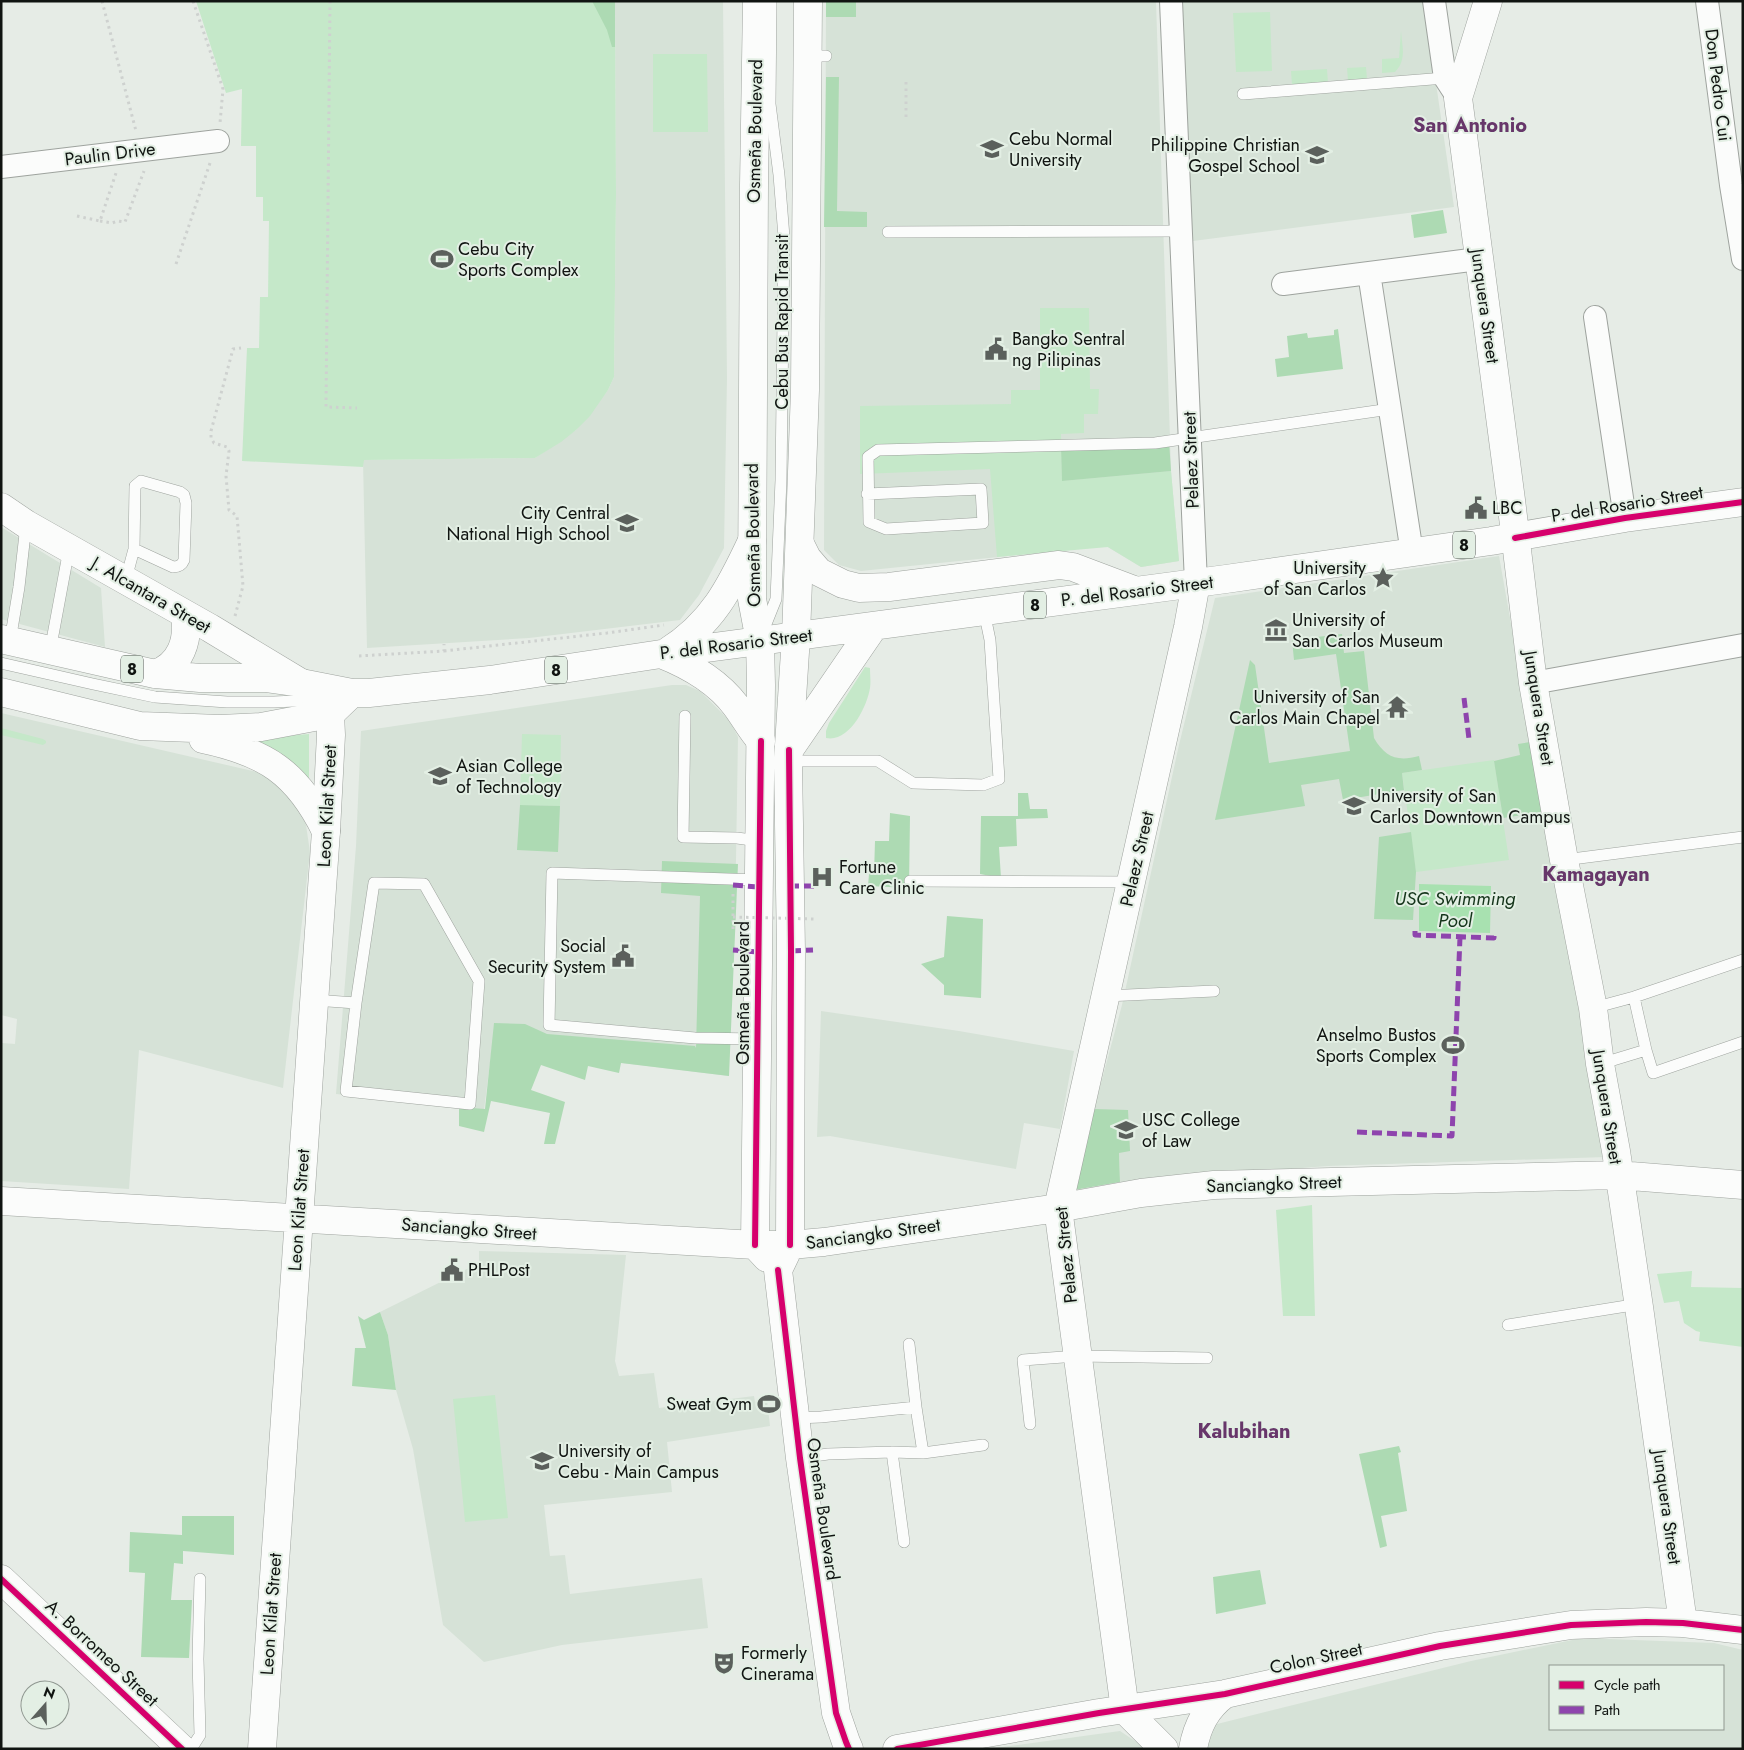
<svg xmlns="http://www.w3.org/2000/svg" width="1744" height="1750" font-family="Jost,sans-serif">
<rect width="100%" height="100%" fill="#e6ece6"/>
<!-- built -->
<path fill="#d6e2d7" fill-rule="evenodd" d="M615 1H723L727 378 724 548 699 595 680 620 529 638 367 648 363 460 535 458 576 430 608 390 614 377 616 194Z
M826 1H1156L1171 471 1179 561 1141 567 1106 546 861 571 839 565 824 550Z
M1177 1H1424L1454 207 1193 241Z
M1 527 101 588 105 647 1 619Z
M1499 556 1606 1157 1328 1166 1120 1182 1119 1153 1082 1154 1122 1005 1179 745 1215 598Z
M672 685H686L700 691 730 721 738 737 736 860 728 1038 729 1076 492 1047 484 1110 336 1094 356 846 361 731Z
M1 713 257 772 273 779 300 810 306 825 310 852 283 1088 139 1050 129 1189 1 1181 2 1043 15 1044 17 1019 1 1015Z
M821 1011 959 1031 1074 1051 1060 1129 1024 1123 1016 1169 830 1136 817 1137Z
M479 1251 626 1255 615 1361 619 1376 654 1373 659 1408 754 1396 755 1402 767 1400 770 1426 667 1442 672 1492 544 1505 550 1556 565 1555 570 1594 702 1578 708 1628 562 1645 484 1662 443 1625 413 1449 396 1390 388 1335 380 1312 479 1263Z
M1582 1638 1714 1643 1743 1650V1749H1198L1213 1725 1471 1661ZM1550 1666H1723V1729H1550Z
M1120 1731 1147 1749H988Z"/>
<!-- green -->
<path fill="#c5e8c9" d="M196 1H615L616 194 614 377 608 390 590 416 576 430 561 442 535 458 364 460 363 467 242 461 247 348H259L260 297H268L269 221H263V197H256V146H241L242 89 226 93Z
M1270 12 1272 71 1236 72 1233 13Z
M1401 31C1402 46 1407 60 1395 72L1382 73V59L1399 58Z
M653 54H707L708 132H653Z
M1366 67 1367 79 1348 80 1347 68Z
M1327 69 1328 83 1292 85 1291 71Z
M1040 308H1089L1090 389H1099L1098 414H1084V433L1061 434 1062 481 1171 471 1179 561 1141 567 1108 547 997 557 990 469 860 474V406L1011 404V390H1040Z
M865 667 870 668C870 674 871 682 870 688 867 707 849 743 826 738V731L829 723Z
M1 728 43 739 46 741V743L43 745 1 735Z
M309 734V779L287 758 252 739Z
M522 734 561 735 560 806 520 805Z
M1494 760 1509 860 1416 872 1402 773Z
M1312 1205 1315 1316H1283L1276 1210Z
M1692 1271 1691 1287 1743 1288V1347L1699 1341 1700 1332 1696 1331 1684 1323 1679 1301 1664 1303 1657 1274Z
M495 1395 508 1518 465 1522 453 1399Z"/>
<!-- forest -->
<path fill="#addab3" d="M592 1H615V47H612L607 30Z
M826 1H856V17H826Z
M826 77H839L837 211 867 212V227H824Z
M1443 210 1447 233 1414 238 1411 215Z
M1338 329 1343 369 1277 377 1275 359 1289 357 1287 336 1307 333 1308 338 1334 335V330Z
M1169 441 1171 471 1062 481 1061 446Z
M1342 634 1344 653 1364 651 1374 738C1385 757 1397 762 1419 756L1422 770 1402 773 1404 790 1343 800 1339 779 1301 785 1305 806 1215 820 1250 660 1255 665 1269 763 1350 751 1336 654 1294 660 1292 640Z
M1530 742 1542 812 1503 818 1494 761 1520 755 1518 744Z
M1018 793H1028L1030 809H1047L1048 818 1016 819 1017 846 999 847 1001 878 980 874 981 816H1018Z
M520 805 560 806 558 852 517 850Z
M890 813 910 816 909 888 868 886 869 874H874L875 841H889Z
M1411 832 1416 872 1413 920 1374 919 1379 837Z
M662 861 738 864 729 1076 621 1063 619 1073 588 1066 585 1080 541 1065 531 1090 565 1102 555 1144H544L550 1113 491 1101 484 1132 459 1126V1107L485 1109 494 1023 525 1024 547 1034 695 1046 696 1048 700 896 661 893Z
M947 916 983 919 981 998 944 995V985L921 964 944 957Z
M1094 1109 1128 1110 1130 1151 1119 1153 1120 1182 1074 1190Z
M380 1312 388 1335 396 1390 352 1386 355 1348H366L358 1316 364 1320Z
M1399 1446 1401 1452 1398 1453 1407 1511 1381 1516 1387 1546 1380 1548 1359 1454Z
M182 1516H234V1555L183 1551V1564L174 1563 171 1600H192L189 1658 141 1657 145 1573 129 1572 130 1532 182 1535Z
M1260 1570 1266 1604 1216 1614 1213 1577Z"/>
<!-- water -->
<path fill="#a8e1b0" d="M1419 884 1491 886 1490 933 1419 931Z"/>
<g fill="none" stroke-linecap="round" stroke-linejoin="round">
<defs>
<path id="lane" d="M807 56H826
M1243 94 1445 78
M888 232 1181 231
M867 494 981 489 983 523 886 529 869 522 868 457 878 450 1155 443 1390 409
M126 579 134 549 135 486 141 481 180 492 184 495 186 503 184 560C182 565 179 567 173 567L134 549
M764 629 776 599 781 480 784 237 779 175 770 104 771 1
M10 641 19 587 26 525
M50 651 69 549
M1 663 93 684 155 697 227 702H274L316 700
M685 716 683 837 737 838 759 841
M788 761H878L913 783 983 785 999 779 990 640 984 611
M1564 860 1743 837
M910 881 1131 882
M374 883 424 884 479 981 470 1104 346 1091 356 1003Z
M1106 996 1214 991
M1634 997 1646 1050
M314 1000 356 1003
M1593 1008 1634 997 1743 960
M758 1039 695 1038 549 1025 552 873 758 880
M1600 1064 1646 1050 1653 1073 1743 1042
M1508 1325 1639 1304
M909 1344 916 1407 923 1453
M796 1418 821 1417 916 1407
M1030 1424 1023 1360 1077 1356 1207 1358
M892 1452 904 1542
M800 1458 828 1454 892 1452 923 1453 983 1445
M191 1749 200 1735 198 1659 200 1579"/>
<path id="street" d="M1171 1 1196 583
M1434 1 1445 78 1458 98
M1707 1 1731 185 1743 259
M1 167 218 141
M1369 273 1412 553
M1283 284 1478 259
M1595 317 1625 518
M1533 683 1743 645"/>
<path id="secondary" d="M757 1 754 185 752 599 760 641 761 685 755 1245 767 1258
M808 1 805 390 796 636 788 761 791 951 790 1245 778 1270 800 1458 836 1713 846 1742 849 1749
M1488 1 1458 98 1511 500 1533 683 1564 860 1593 1008 1600 1064 1616 1151 1639 1307 1683 1623
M1 507 26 524 210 628 301 683 321 699 330 714 331 735 326 831 262 1749
M1 1201 755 1245H790L824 1242 1058 1208 1141 1193 1214 1185 1618 1175 1743 1185
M1 1579 182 1749
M1125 1710 1058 1208 1188 627 1196 583
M1125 1710 1164 1749
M897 1749 1099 1713 1225 1694 1440 1646 1571 1625 1646 1622 1683 1623 1743 1630
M1193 1749C1197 1726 1206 1708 1225 1694"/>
<path id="primary" d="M800 544 807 558 819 572 843 584 859 588 889 587 1059 565 1073 567 1134 590
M1 639 155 674 200 678H265L301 683 352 693H369L490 680 661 654 1226 579 1491 541 1625 518 1743 502
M667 652C712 624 730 588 752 541
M661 654C689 665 718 682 736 706 745 718 751 730 761 741
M155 674C181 665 189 640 185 615
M1 692 140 726 220 729 261 727 330 714 352 693
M203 739C265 752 297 772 326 831
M789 750 874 626"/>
</defs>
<!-- lane casing -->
<use href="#lane" stroke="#9ea39e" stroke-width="12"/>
<!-- street casing -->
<use href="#street" stroke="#9ea39e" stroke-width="24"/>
<!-- secondary casing -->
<use href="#secondary" stroke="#9ea39e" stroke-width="29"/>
<!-- primary casing -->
<use href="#primary" stroke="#9ea39e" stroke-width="29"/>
<!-- path -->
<path stroke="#ced1cf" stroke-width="3" stroke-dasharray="2.5 4" stroke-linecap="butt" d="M102 1 136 131
M193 1 223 89 220 123
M330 1 326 407 357 408
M906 117V79
M77 216 100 221 116 173
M100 221 112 223 118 221 125 222 144 171
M176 264 210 163
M235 616 243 586 237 516 229 510 226 476 229 451 227 447 214 443 211 438V431L233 349 241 348
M444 651 607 633 664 625
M359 656 444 651V644
M733 894V932"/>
<!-- lane -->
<use href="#lane" stroke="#fbfcfb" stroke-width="11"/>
<!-- street -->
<use href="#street" stroke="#fbfcfb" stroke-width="22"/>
<!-- secondary -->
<use href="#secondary" stroke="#fbfcfb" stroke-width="28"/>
<!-- primary -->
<use href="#primary" stroke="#fbfcfb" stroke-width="28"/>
<!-- path-bridge -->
<path stroke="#ced1cf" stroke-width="3" stroke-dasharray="2.5 4" stroke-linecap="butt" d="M733 917 814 919"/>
<!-- quiet -->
<path stroke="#8e44ad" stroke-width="5" stroke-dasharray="10 5" stroke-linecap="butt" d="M1464 698 1469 739
M733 885 758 887
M789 886H814
M1415 931V935L1494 938V933
M733 950 759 952
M791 951 813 950
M1357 1132 1452 1136 1460 937"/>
<defs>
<path id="cycleway" d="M1515 538 1625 518 1743 502
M789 750 791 951 790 1245
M755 1245 761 741
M778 1270 800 1458 836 1713 846 1742 849 1749
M1 1579 182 1749
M897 1749 1099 1713 1225 1694 1440 1646 1571 1625 1646 1622 1683 1623 1743 1630"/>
</defs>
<!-- cycleway casing -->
<use href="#cycleway" stroke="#e3efe4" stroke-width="9"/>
<!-- cycleway -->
<use href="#cycleway" stroke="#d6006c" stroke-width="6"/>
</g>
<!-- icons -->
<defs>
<symbol id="university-bare" viewBox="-9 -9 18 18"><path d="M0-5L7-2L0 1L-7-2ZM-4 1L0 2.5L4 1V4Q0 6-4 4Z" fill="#5b605c" stroke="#e3efe4" stroke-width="2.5" paint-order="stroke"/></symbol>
<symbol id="school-bare" viewBox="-9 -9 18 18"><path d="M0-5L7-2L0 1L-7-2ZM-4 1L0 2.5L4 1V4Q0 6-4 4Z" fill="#5b605c" stroke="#e3efe4" stroke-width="2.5" paint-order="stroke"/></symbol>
<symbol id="stadium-bare" viewBox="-9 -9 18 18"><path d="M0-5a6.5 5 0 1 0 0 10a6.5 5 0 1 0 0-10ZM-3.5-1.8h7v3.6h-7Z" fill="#5b605c" stroke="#e3efe4" stroke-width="2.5" paint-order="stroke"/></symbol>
<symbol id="civic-bare" viewBox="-9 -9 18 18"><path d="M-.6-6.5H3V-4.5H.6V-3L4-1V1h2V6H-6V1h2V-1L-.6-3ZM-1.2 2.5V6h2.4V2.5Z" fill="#5b605c" stroke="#e3efe4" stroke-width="2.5" paint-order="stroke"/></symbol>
<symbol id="sight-bare" viewBox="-9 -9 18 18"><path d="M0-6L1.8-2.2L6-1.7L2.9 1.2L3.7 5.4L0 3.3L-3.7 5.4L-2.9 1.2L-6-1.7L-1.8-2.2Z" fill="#5b605c" stroke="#e3efe4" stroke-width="2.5" paint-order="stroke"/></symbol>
<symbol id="museum-bare" viewBox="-9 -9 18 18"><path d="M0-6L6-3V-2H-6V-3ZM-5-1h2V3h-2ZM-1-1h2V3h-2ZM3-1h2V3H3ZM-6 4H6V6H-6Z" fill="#5b605c" stroke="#e3efe4" stroke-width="2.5" paint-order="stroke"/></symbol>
<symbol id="temple-bare" viewBox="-9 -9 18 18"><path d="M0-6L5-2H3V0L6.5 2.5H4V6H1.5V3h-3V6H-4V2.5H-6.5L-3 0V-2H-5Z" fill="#5b605c" stroke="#e3efe4" stroke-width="2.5" paint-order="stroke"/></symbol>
<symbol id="hospital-bare" viewBox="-9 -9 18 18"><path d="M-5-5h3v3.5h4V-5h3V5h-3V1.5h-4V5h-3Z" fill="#5b605c" stroke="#e3efe4" stroke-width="2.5" paint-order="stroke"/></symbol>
<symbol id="theatre-bare" viewBox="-9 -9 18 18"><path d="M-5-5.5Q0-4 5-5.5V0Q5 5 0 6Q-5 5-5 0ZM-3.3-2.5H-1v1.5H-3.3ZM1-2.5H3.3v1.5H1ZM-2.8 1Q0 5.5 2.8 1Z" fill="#5b605c" stroke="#e3efe4" stroke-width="2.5" paint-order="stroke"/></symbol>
</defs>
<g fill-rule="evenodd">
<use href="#university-bare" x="976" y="133" width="32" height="32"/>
<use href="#school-bare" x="1301" y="139" width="32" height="32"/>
<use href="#stadium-bare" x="426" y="243" width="32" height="32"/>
<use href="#civic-bare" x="980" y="333" width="32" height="32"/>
<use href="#civic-bare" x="1460" y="492" width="32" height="32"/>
<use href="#school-bare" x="611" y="507" width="32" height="32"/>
<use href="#sight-bare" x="1367" y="562" width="32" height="32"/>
<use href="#museum-bare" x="1260" y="614" width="32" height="32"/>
<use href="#temple-bare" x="1381" y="691" width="32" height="32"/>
<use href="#university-bare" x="424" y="760" width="32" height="32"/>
<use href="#university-bare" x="1338" y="790" width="32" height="32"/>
<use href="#hospital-bare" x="806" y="861" width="32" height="32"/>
<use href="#civic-bare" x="607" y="940" width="32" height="32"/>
<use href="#stadium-bare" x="1437" y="1029" width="32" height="32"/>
<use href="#university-bare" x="1110" y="1114" width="32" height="32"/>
<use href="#civic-bare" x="436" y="1254" width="32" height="32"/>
<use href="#stadium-bare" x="753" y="1388" width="32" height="32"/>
<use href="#university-bare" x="526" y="1445" width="32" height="32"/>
<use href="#theatre-bare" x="708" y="1647" width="32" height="32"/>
</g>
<g text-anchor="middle" stroke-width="4" stroke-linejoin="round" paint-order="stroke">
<!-- shield labels -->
<g fill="#e3efe4" stroke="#4f5650" stroke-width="1">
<rect x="1453" y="531.5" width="22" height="27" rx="4"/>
<rect x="1024" y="591.5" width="22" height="27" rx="4"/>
<rect x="121" y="655.5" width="22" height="27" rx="4"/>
<rect x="545" y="656.5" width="22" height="27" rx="4"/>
</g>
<g font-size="16" font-weight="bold" fill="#101411">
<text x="1464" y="551">8</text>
<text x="1035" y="611">8</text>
<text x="132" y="675">8</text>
<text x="556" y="676">8</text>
</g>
<!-- street labels -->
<g font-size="18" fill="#101411" stroke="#e3efe4">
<text transform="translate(1718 85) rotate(83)" y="6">Don Pedro Cui</text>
<text transform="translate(755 131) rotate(-89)" y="6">Osmeña Boulevard</text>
<text transform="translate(110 154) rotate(-7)" y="6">Paulin Drive</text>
<text transform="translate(1485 306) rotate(82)" y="6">Junquera Street</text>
<text transform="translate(782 322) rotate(-90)" y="6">Cebu Bus Rapid Transit</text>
<text transform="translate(1191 460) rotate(-92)" y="6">Pelaez Street</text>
<text transform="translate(1627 504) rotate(-9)" y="6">P. del Rosario Street</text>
<text transform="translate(753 535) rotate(-91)" y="6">Osmeña Boulevard</text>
<text transform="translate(1137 591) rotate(-7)" y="6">P. del Rosario Street</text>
<text transform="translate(151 595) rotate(30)" y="6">J. Alcantara Street</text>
<text transform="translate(736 644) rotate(-7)" y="6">P. del Rosario Street</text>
<text transform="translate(1539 708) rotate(81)" y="6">Junquera Street</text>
<text transform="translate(327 806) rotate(-87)" y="6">Leon Kilat Street</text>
<text transform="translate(1137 859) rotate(-77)" y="6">Pelaez Street</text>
<text transform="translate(743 993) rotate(-90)" y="6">Osmeña Boulevard</text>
<text transform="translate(1607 1107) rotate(81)" y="6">Junquera Street</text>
<text transform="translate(1274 1184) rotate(-2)" y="6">Sanciangko Street</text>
<text transform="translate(299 1210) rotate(-86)" y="6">Leon Kilat Street</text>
<text transform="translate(469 1229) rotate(4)" y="6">Sanciangko Street</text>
<text transform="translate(873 1234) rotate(-8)" y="6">Sanciangko Street</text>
<text transform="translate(1066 1255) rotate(-96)" y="6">Pelaez Street</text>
<text transform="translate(1667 1507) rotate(82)" y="6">Junquera Street</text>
<text transform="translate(823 1509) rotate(82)" y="6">Osmeña Boulevard</text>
<text transform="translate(271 1614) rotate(-86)" y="6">Leon Kilat Street</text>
<text transform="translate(102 1653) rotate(43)" y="6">A. Borromeo Street</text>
<text transform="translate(1316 1658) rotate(-12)" y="6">Colon Street</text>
</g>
<!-- poi labels -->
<g font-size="18" fill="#101411" stroke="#e3efe4" text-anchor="start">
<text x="1009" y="145">Cebu Normal<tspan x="1009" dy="21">University</tspan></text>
<text x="1300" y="151" text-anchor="end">Philippine Christian<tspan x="1300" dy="21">Gospel School</tspan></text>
<text x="458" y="255">Cebu City<tspan x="458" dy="21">Sports Complex</tspan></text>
<text x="1012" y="345">Bangko Sentral<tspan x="1012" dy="21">ng Pilipinas</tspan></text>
<text x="1492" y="514">LBC</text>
<text x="610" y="519" text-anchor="end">City Central<tspan x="610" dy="21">National High School</tspan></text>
<text x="1366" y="574" text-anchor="end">University<tspan x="1366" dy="21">of San Carlos</tspan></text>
<text x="1292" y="626">University of<tspan x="1292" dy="21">San Carlos Museum</tspan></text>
<text x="1380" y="703" text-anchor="end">University of San<tspan x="1380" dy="21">Carlos Main Chapel</tspan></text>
<text x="456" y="772">Asian College<tspan x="456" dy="21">of Technology</tspan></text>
<text x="1370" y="802">University of San<tspan x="1370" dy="21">Carlos Downtown Campus</tspan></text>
<text x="839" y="873">Fortune<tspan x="839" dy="21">Care Clinic</tspan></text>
<text x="606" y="952" text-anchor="end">Social<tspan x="606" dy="21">Security System</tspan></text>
<text x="1436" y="1041" text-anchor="end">Anselmo Bustos<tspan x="1436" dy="21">Sports Complex</tspan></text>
<text x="1142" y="1126">USC College<tspan x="1142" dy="21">of Law</tspan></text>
<text x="468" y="1276">PHLPost</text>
<text x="752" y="1410" text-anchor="end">Sweat Gym</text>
<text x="558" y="1457">University of<tspan x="558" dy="21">Cebu - Main Campus</tspan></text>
<text x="741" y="1659">Formerly<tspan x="741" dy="21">Cinerama</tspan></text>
</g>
<!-- water labels -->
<g font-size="19" font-style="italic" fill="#15351b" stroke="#e3efe4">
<text x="1455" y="905">USC Swimming<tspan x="1455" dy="22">Pool</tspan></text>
</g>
<!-- quarter labels -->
<g font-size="20" font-weight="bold" fill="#67376a" stroke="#e3efe4">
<text x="1470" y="132">San Antonio</text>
<text x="1596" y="881">Kamagayan</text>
<text x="1244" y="1438">Kalubihan</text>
</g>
</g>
<!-- border -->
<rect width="1744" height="1750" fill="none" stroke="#101411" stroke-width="5"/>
<!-- legend -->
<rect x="1549" y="1665" width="175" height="65" fill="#e3efe4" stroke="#8f9790"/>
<rect x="1559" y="1681" width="25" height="8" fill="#d6006c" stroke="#8f9790"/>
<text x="1594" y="1690" font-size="15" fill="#101411">Cycle path</text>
<rect x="1559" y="1706" width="25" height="8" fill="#8e44ad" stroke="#8f9790"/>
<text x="1594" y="1715" font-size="15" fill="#101411">Path</text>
<!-- north arrow -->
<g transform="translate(45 1705) rotate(20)"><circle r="24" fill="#e3efe4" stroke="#8f9790"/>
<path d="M0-4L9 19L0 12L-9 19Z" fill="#5b605c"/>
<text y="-8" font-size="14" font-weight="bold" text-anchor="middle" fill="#101411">N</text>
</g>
</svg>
